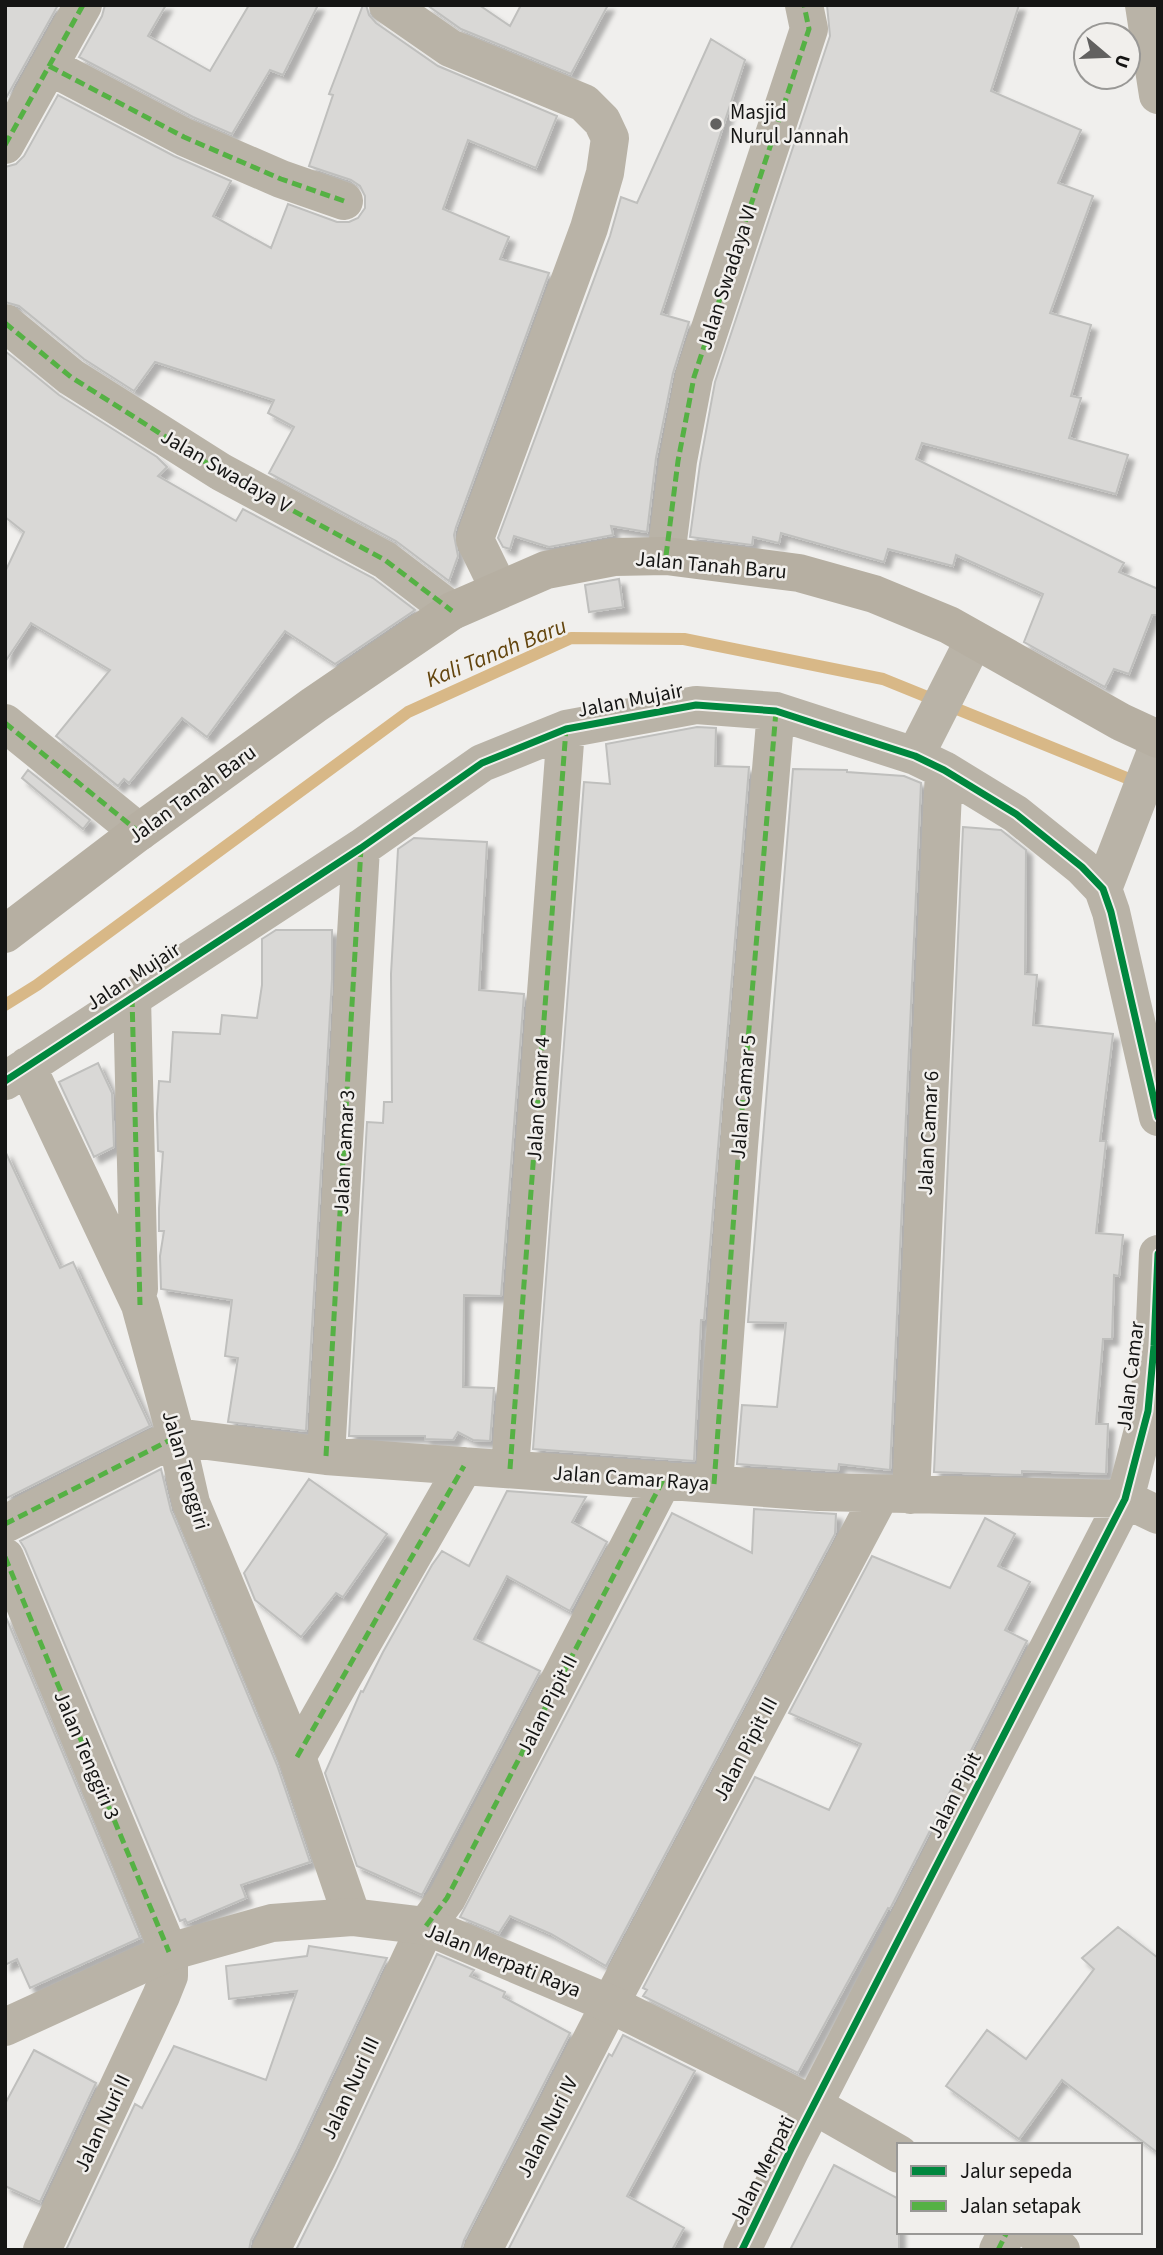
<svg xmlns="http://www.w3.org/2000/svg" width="1163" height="2255" font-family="'Source Sans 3',sans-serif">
<defs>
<filter id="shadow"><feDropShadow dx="6" dy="6" stdDeviation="2" flood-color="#0004"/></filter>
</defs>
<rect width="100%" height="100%" fill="#f0efed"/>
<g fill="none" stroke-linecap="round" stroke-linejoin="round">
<!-- stream -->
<path stroke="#d8b887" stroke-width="12" d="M5 1005 37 985 408 712 571 638 684 639 883 679 1139 783"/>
</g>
<!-- building -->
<path fill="#d9d8d6" stroke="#bfbfbd" stroke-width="2" filter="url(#shadow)" d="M5 5H58L5 100Z
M105 5H166L148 36 210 71 249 5H318L283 75 270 70 232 134 193 117 79 57 102 16Z
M363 5H366L369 15 376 23 438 66 557 116 536 168 468 140 443 209 509 237 500 259 549 273 456 527 454 535 458 556 449 581 396 541 269 473 294 427 268 413 274 400 155 362 134 391 84 359 19 306 5 302V167L16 164 24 156 58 95 174 156 231 181 213 216 271 248 288 204 337 222H349L358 218 365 208V196L360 186 351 180 309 166 333 95 329 94Z
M427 5H479L510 26 521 5H608L571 74 461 29Z
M827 5H1019L991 91 1081 130 1058 183 1093 196 1050 313 1091 325 1071 396 1081 398 1069 438 1128 455 1116 494 922 443 916 459 1124 563 1119 572 1158 589V615H1152L1129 674 1114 669 1105 687 1024 642 1043 594 956 555 953 566 888 549 884 562 781 533 779 543 753 537 752 545 690 537 700 464 715 382 830 36Z
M711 39 745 60 661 314 689 322 673 373 656 458 647 532 611 526 613 535 549 547 514 536 510 549 503 547 498 538 610 236 621 197 637 203Z
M5 351 59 395 157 457 167 467 158 476 236 521 243 509 373 578 415 610 335 664 285 631 207 737 182 718 129 783 124 779 118 786 56 736 110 670 31 623 5 662V572L24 532 5 517Z
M619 579 623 607 589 612 585 585Z
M697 727 716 728 715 766 749 767 704 1320H701L694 1461 533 1449 584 782 610 784 606 744Z
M793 769 847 770V772L904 776 921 783 890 1470 839 1464 838 1471 737 1464 742 1405 777 1407 786 1323 748 1322Z
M28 770 90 820 83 829 22 778Z
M963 827 1001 830 1026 850 1025 974 1037 975 1033 1025 1113 1034 1100 1141H1106L1096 1233 1123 1235 1119 1276 1114 1275 1112 1339H1103L1096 1424H1108L1106 1474 1022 1471V1475L934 1472Z
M414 838 487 842 479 990 524 994 501 1296 464 1295 463 1387 494 1388 490 1441 473 1440 458 1432 453 1440 425 1439V1436H349L367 1122 383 1123 384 1102H392L391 974 398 849Z
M276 930H332V979L306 1431 228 1422 238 1358 225 1356 232 1300 161 1289 160 1256 164 1231H159V1208L163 1152 158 1151 157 1114 159 1081 170 1082 173 1032 220 1034 222 1015 257 1018 262 985V939Z
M98 1063 112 1093 114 1147 94 1157 59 1082Z
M5 1151 60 1268 73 1262 150 1426 5 1499Z
M161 1469 171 1511 277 1765 310 1862 241 1885 246 1898 187 1923 185 1919 180 1921 25 1549 20 1541Z
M309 1479 387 1534 343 1597 336 1593 301 1637 255 1600 244 1573Z
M507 1491 586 1497 572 1522 607 1542 570 1611 507 1576 474 1639 540 1671 422 1895 357 1866 325 1773 361 1691 363 1692 383 1652 432 1565 442 1551 469 1566Z
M754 1509 836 1514 835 1534 606 1966 551 1934 510 1916 499 1933 460 1917 672 1513 752 1553Z
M985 1518 1015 1534 998 1566 1030 1582 1005 1630 1027 1641 890 1909 888 1908 798 2073 643 1996 647 1990 643 1988 755 1777 829 1810 861 1744 789 1713 872 1556 950 1588Z
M5 1615 140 1938 30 1988 17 1959 5 1965Z
M1118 1927 1158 1958V2153L1062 2080 1019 2139 946 2086 987 2030 1026 2059 1094 1969 1082 1958Z
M309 1946 387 1958 297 2149 251 2240 249 2250H66L135 2104 142 2108 174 2046 266 2080 297 1991 229 1999 226 1966 307 1956Z
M437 1954 474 1970 470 1976 505 1992 503 1997 570 2033 464 2240 461 2250H296L337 2168Z
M623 2035 695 2071 627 2196 684 2228 672 2250H508L609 2054 612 2056Z
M34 2050 96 2083 40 2202 5 2186V2104Z
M834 2165 899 2199V2250H790Z"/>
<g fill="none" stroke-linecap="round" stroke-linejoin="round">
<!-- minor -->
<path stroke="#b9b3a7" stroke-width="38" d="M388 5 450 48 584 103 602 121 610 138 605 173 589 228 477 533 475 540 478 546 499 589
M1144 5 1158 95
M49 66 184 137 281 179 344 201
M5 145 83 5
M5 323 71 377 221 472 385 560 452 611
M666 556 678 461 694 377 809 29 804 5
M5 723 139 832
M915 756 974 640
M1103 889 1158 746
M132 997 139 1289
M27 1066 140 1305 176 1437 191 1503 297 1757 352 1917
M5 1081 361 848 482 763 566 729 696 705 776 711 915 756 944 770 1016 814 1082 867 1103 889 1111 912 1158 1117
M176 1437 326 1456 819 1492 1125 1499 1158 1515
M326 1456 361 848
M510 1469 566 729
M714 1484 739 1146 776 711
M911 1495 944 770
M5 1524 176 1437
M5 1557 169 1952V1976L161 1996 42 2250
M297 1757 464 1466
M271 2250 317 2159 426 1926 447 1898 663 1480
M483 2250 610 2004 880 1495
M742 2250 791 2149 1125 1499 1148 1411 1154 1346 1158 1254
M998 2250 1007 2232"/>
<!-- tertiary -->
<path stroke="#b9b3a7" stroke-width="38" d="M5 2027 169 1952 272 1923 352 1917 426 1926 610 2004 815 2106 899 2154
M1033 2232 1061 2250"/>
<!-- secondary -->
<path stroke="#b6afa2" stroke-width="38" d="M5 934 139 832 314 705 452 611 546 570 614 557 666 556 799 573 874 594 949 625 1121 722 1158 739"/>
<!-- quiet -->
<path stroke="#55b144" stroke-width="5" stroke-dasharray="10 5" stroke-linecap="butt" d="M49 66 184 137 281 179 344 201
M5 145 83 5
M5 323 71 377 221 472 385 560 452 611
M666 556 678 461 694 377 809 29 804 5
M5 723 139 832
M132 997 140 1305
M326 1456 361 848
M510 1469 566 729
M714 1484 739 1146 776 711
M5 1524 176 1437
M5 1557 169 1952
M297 1757 464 1466
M426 1926 447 1898 663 1480
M998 2250 1007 2232"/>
<defs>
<path id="cycleway" d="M5 1081 361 848 482 763 566 729 696 705 776 711 915 756 944 770 1016 814 1082 867 1103 889 1111 912 1158 1117
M742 2250 791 2149 1125 1499 1148 1411 1154 1346 1158 1254"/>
</defs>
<!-- cycleway casing -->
<use href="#cycleway" stroke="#f1efec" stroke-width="11"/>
<!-- cycleway -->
<use href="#cycleway" stroke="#00873e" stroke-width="7"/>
</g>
<!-- markers -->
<circle fill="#626160" stroke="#f1efec" stroke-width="2.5" cx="716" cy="124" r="7"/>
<g text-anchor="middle" stroke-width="5" stroke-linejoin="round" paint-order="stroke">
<!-- poi labels -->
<g font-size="21" fill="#151514" stroke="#f1efec" text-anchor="start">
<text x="730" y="119">Masjid<tspan x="730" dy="24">Nurul Jannah</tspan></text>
</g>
<!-- street labels -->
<g font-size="21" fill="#151514" stroke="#f1efec">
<text transform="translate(727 277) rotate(-72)" y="7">Jalan Swadaya VI</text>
<text transform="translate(226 471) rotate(30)" y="7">Jalan Swadaya V</text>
<text transform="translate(711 565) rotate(5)" y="7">Jalan Tanah Baru</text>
<text transform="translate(630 700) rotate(-11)" y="7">Jalan Mujair</text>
<text transform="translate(192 794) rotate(-36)" y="7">Jalan Tanah Baru</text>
<text transform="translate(133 976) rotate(-33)" y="7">Jalan Mujair</text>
<text transform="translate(743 1097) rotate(-85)" y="7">Jalan Camar 5</text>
<text transform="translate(538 1099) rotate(-86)" y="7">Jalan Camar 4</text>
<text transform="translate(928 1133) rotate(-87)" y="7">Jalan Camar 6</text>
<text transform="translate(344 1152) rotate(-87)" y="7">Jalan Camar 3</text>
<text transform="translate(1130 1376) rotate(-83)" y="7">Jalan Camar</text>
<text transform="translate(186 1470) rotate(74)" y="7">Jalan Tenggiri</text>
<text transform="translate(631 1478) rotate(4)" y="7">Jalan Camar Raya</text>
<text transform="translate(547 1705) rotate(-63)" y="7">Jalan Pipit II</text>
<text transform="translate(745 1749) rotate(-62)" y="7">Jalan Pipit III</text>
<text transform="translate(87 1755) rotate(67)" y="7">Jalan Tenggiri 3</text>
<text transform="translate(954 1795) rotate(-63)" y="7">Jalan Pipit</text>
<text transform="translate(503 1960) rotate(22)" y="7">Jalan Merpati Raya</text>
<text transform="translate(350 2088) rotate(-65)" y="7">Jalan Nuri III</text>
<text transform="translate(102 2123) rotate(-65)" y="7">Jalan Nuri II</text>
<text transform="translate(547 2127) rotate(-63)" y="7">Jalan Nuri IV</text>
<text transform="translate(762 2170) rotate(-63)" y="7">Jalan Merpati</text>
</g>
<!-- water labels -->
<g font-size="23" font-style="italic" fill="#63450e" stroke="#f1efec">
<text transform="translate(496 652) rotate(-22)" y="8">Kali Tanah Baru</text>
</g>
</g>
<!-- border -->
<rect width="1163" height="2255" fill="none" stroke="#151514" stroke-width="14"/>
<!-- legend -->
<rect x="897" y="2143" width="245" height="91" fill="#f1efec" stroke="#999896" stroke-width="2"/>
<rect x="911" y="2166" width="35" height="10" fill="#00873e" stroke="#999896" stroke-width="2"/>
<text x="960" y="2178" font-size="21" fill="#151514">Jalur sepeda</text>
<rect x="911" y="2201" width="35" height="10" fill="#55b144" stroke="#999896" stroke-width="2"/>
<text x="960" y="2213" font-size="21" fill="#151514">Jalan setapak</text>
<!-- north arrow -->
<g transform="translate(1107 56) rotate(109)"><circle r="33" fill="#f1efec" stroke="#999896" stroke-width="2"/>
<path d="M0-5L12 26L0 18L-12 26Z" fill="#626160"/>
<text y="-10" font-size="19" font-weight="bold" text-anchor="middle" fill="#151514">U</text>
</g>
</svg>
